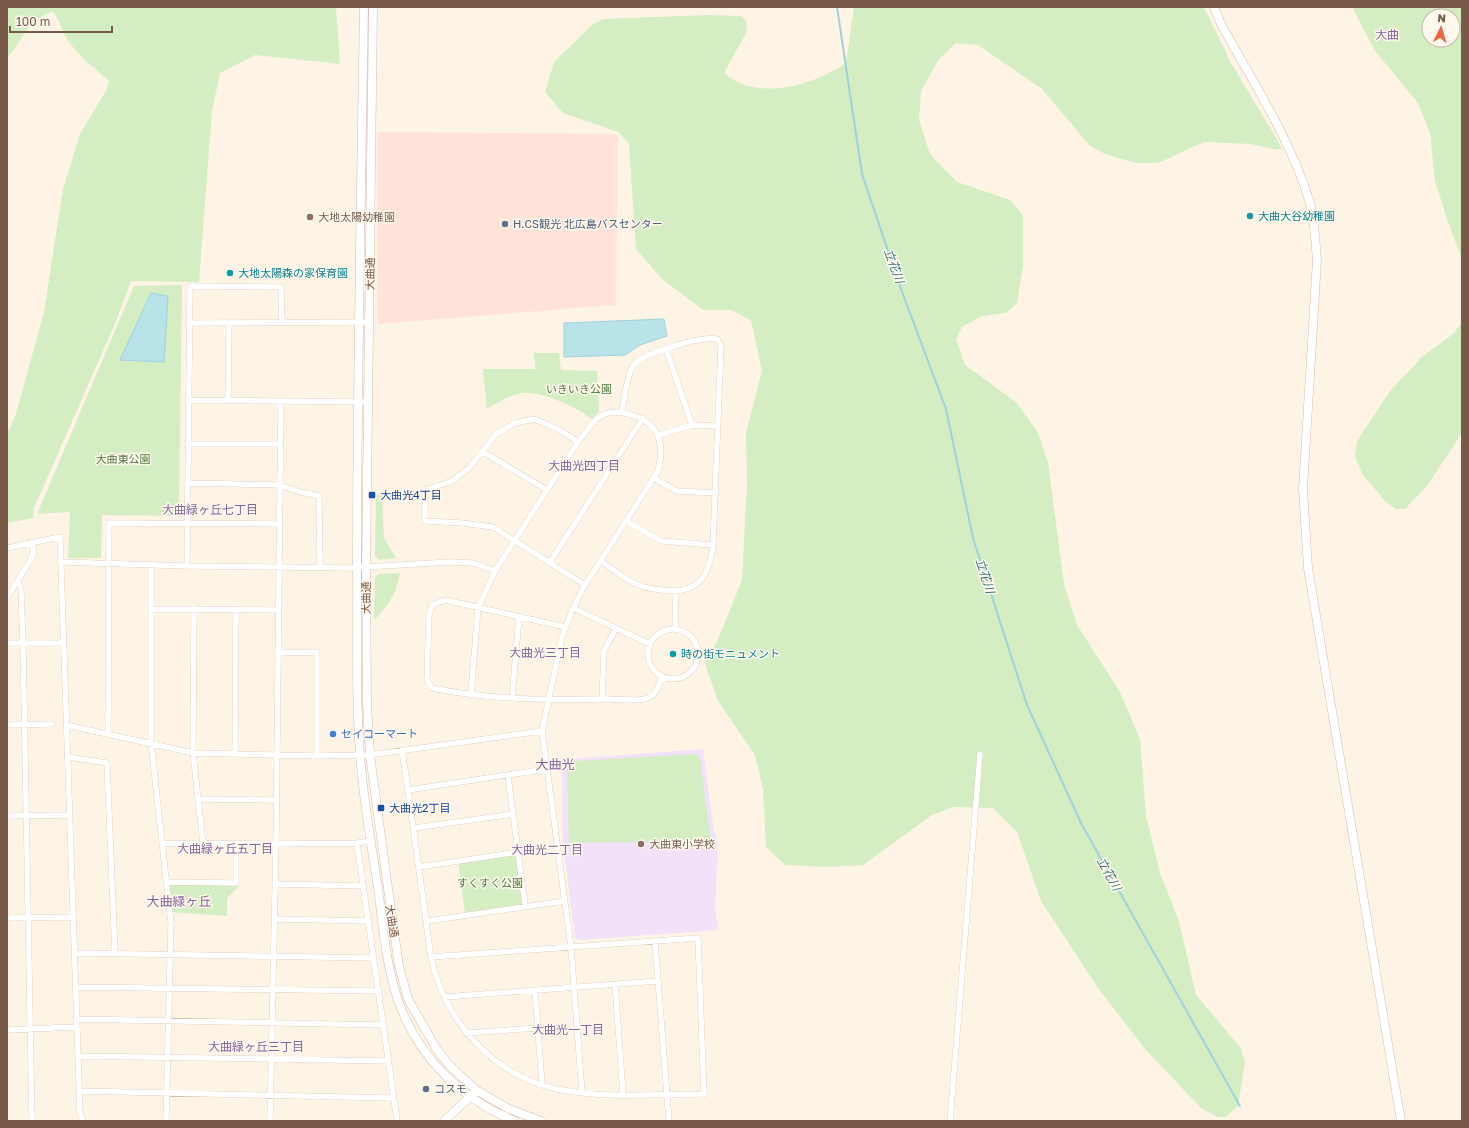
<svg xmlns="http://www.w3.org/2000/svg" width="1469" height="1128" font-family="'Golos Text','Noto Sans JP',sans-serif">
<rect width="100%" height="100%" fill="#fef4e6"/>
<!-- commercial -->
<path fill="#ffe3d9" d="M377 132 618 134 616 305 377 324Z"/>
<!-- education -->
<path fill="#f1e2fa" d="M703 749 714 831 718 845 715 908 718 930 581 940 575 938 563 843 562 768 570 759Z"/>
<!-- green -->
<path fill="#d4edc3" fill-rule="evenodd" d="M7 7H336L340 64 255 55 220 73 212 111 199 282 131 281 117 319 34 508 33 518 7 523V434L16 414 44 312 63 189 80 134 107 89 109 81C94 67 76 55 65 36 61 27 59 20 53 11L34 20 7 59Z
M854 7H1204L1231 63 1282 148 1277 150 1251 144 1204 142 1158 163H1136L1105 154 1090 146 1042 89 978 45 956 43 939 59 921 91 919 120 930 154 957 182 1010 200 1023 215V266L1017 303 1006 313 982 316 962 327 956 339 965 365 1016 402 1037 431 1048 462 1064 584 1077 625 1120 692 1140 739 1146 816 1160 873 1179 921 1196 995 1240 1047 1245 1061 1238 1106 1226 1117H1218L1202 1109 1145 1049 1098 988 1041 901 1017 832 993 808 953 807 932 815 863 865 828 867 785 865 766 847 763 789 755 755 718 701 704 661 717 642 742 580 747 485 746 433 762 371 751 320 731 310H703L662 279 636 249 629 144 618 132 563 113 545 92 554 62 593 24 603 19 706 15 741 16 747 22 746 33 724 73C729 77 736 82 742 84 776 96 818 82 846 63Z
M1352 7H1462V259L1448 222 1435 181 1430 133 1418 103 1375 51ZM1429 16H1453V40H1429Z
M182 285 179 513 177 516 102 515 101 558H68L70 512 37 514 134 286Z
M1462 322V433L1427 486 1405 509H1396L1385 501 1363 475 1355 457 1357 441 1390 391 1423 356 1453 334Z
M534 353H559L561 370 597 371 599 411 592 419C576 407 537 388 517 394 507 397 496 404 487 409L483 369H535Z
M376 495 382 496 384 538 396 558 379 560 375 556Z
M400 573C397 592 388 607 374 620L375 578 378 574Z
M695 754 700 758 711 841 569 843 567 768 575 761Z
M518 852 525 905 465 913 458 861Z
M166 882 239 886 227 898V916L170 912Z"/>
<!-- water -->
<path fill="#b8e3e9" stroke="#9ed3dc" d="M151 293 168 296 164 362 120 360Z
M664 319 667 336 640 345 625 355 564 357V323Z"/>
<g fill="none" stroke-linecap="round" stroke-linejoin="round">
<!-- stream -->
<path stroke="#9ed3dc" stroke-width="2" d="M837 7 862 174 901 289 946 409 973 538 1027 705 1082 825 1240 1106"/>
<defs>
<path id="street" d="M189 323 369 322
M666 349 692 425
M188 400 368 402
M228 400 229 323
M659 435 692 425 718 426
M578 442 560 430 534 419 515 423 496 434 469 468 452 481 425 490V521L462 523 493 527 585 585
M188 444H280
M483 452 547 490
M655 479 677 491 716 493
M188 483 279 485 301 492 319 496 320 567
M626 521 661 541 713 545
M7 548 60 537 80 1113 83 1121
M601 561C611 568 621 576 632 582 640 587 652 589 662 590 697 595 709 578 713 545L721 345 717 339C701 336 643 353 633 366 627 375 624 400 622 411
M62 562 187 566 348 568 450 562 473 563 495 571
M550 562 643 418
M151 565V743L171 923 166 1121
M187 566 190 286 281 287 282 323
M18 581 21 590 23 643 32 1121
M7 598 34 554 32 542
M573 608 650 644
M152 609 278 610
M194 609 193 753 203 843
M565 627 445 600 432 605 429 615 427 680 432 688C489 700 547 700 605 699 616 699 637 702 648 698 657 695 659 684 662 676
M675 629 676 592
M648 654a25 25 0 1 1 50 0a25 25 0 1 1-50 0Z
M7 643H63
M277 653 317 652V756
M471 694 478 608 495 571 578 442C586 432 593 419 605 414 614 410 623 412 632 415 660 424 665 445 658 471L585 585 573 608 562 637 542 731 571 947 582 1093
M512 698 519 617
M602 700 604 651 616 628
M7 725 52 724
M66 725 193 753 317 756 370 755 542 731
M108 734 109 523 279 524
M402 750C409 795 415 840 421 885 425 909 427 933 431 957 444 1020 492 1075 557 1089 604 1099 656 1094 704 1094L698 938 431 957
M235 754 236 610
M68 757 107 763 115 953
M508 776 525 905
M408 790 547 769
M198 799 276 800
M7 816 70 815
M414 828 513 814
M162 843 276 844 357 843 371 841
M357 843 397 1121
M419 867 518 852
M166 882 236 883V844
M275 884 363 886
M7 918 74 917
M274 919 369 921
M427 921 565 901
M655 941 669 1121
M76 953 373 958
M615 984 623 1094
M76 987 378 991
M535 990 542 1085
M444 997 658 981
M76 1019 383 1025
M7 1030 76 1027
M466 1033 538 1028
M78 1056 388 1061
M79 1091 393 1098
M270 1121 276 844 281 401
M950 1121 980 754"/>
<path id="secondary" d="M364 7C361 195 357 383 357 571 358 632 355 693 360 754 363 798 371 843 378 888 383 926 386 967 399 1003 419 1058 461 1099 515 1121
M373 7 366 568 367 704 370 755 390 903 399 966 408 999 436 1048 448 1064 476 1090 509 1109 541 1121
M1214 7 1221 24C1251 79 1291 140 1309 200 1315 219 1315 240 1317 260L1303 489 1308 568 1401 1121
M444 1121 474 1093"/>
</defs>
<!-- street casing -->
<use href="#street" stroke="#d3bdad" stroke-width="6"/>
<!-- secondary casing -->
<use href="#secondary" stroke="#d6bdaa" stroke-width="9"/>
<!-- street -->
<use href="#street" stroke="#fff" stroke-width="5.5"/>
<!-- secondary -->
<use href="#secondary" stroke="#fff" stroke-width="8"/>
</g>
<!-- markers -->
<g fill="#0f9aa8" stroke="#fff8ed" stroke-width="1.5">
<circle cx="1250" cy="216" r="4"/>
<circle cx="230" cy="273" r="4"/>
<circle cx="673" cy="654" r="4"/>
</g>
<g fill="#8d6e63" stroke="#fff8ed" stroke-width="1.5">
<circle cx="310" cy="217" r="4"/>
<circle cx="641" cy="844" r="4"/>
</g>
<g fill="#5c6f8a" stroke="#fff8ed" stroke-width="1.5">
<circle cx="505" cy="224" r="4"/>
<circle cx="426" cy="1089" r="4"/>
</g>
<g fill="#1a4fb4" stroke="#fff8ed" stroke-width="1.5">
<rect x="368" y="491" width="8" height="8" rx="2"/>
<rect x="377" y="804" width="8" height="8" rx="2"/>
</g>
<circle fill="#3f7fe0" stroke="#fff8ed" stroke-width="1.5" cx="333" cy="734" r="4"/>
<g text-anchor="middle" stroke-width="3" stroke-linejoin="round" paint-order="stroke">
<!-- culture labels -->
<g font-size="11" fill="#0d838f" stroke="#fff8ed" text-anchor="start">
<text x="1258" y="220">大曲大谷幼稚園</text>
<text x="238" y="277">大地太陽森の家保育園</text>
<text x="681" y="658">時の街モニュメント</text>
</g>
<!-- education labels -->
<g font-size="11" fill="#785e54" stroke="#fff8ed" text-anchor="start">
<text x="318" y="221">大地太陽幼稚園</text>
<text x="649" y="848">大曲東小学校</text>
</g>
<!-- service labels -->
<g font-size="11" fill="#4e5e75" stroke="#fff8ed" text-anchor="start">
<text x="513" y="228">H.CS観光 北広島バスセンター</text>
<text x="434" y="1093">コスモ</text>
</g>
<!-- street labels -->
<g font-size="11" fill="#795948" stroke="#fff8ed">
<text transform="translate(370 274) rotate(-89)" y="4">大曲通</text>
<text transform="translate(366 598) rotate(-90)" y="4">大曲通</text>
<text transform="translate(392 921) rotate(81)" y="4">大曲通</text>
</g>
<!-- park labels -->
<g font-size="11" fill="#507a3c" stroke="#fff8ed">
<text x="579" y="393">いきいき公園</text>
<text x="123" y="463">大曲東公園</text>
<text x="490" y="887">すくすく公園</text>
</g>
<!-- transit labels -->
<g font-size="11" fill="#164399" stroke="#fff8ed" text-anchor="start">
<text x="380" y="499">大曲光4丁目</text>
<text x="389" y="812">大曲光2丁目</text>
</g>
<!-- shop labels -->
<g font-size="11" fill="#366cbe" stroke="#fff8ed" text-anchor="start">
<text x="341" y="738">セイコーマート</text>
</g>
<!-- neighbourhood labels -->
<g font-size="12" fill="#88649d" stroke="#fff8ed">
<text x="1387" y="39">大曲</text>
<text x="584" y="470">大曲光四丁目</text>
<text x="210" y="514">大曲緑ヶ丘七丁目</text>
<text x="545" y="657">大曲光三丁目</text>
<text x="225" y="853">大曲緑ヶ丘五丁目</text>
<text x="547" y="854">大曲光二丁目</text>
<text x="568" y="1034">大曲光一丁目</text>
<text x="256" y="1051">大曲緑ヶ丘三丁目</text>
</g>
<!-- water labels -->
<g font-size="12" font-style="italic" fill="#3a767f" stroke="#fff8ed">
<text transform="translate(894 266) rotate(70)" y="4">立花川</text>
<text transform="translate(985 576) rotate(72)" y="4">立花川</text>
<text transform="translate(1109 874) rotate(61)" y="4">立花川</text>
</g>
<!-- quarter labels -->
<g font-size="13" fill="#88649d" stroke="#fff8ed">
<text x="555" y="769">大曲光</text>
<text x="179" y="906">大曲緑ヶ丘</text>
</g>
</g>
<!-- border -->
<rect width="1469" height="1128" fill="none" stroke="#795948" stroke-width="16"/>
<!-- north arrow -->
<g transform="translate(1441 28) rotate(5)"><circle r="19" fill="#fff8ed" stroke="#c9b8ab"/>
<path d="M0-3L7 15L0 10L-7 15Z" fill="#ef6643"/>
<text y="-6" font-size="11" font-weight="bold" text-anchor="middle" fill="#795948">N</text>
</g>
<!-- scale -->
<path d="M10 26v6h102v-6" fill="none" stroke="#795948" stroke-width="2"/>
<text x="16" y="26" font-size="12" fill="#795948" stroke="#fff8ed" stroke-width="3" paint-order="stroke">100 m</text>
</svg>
